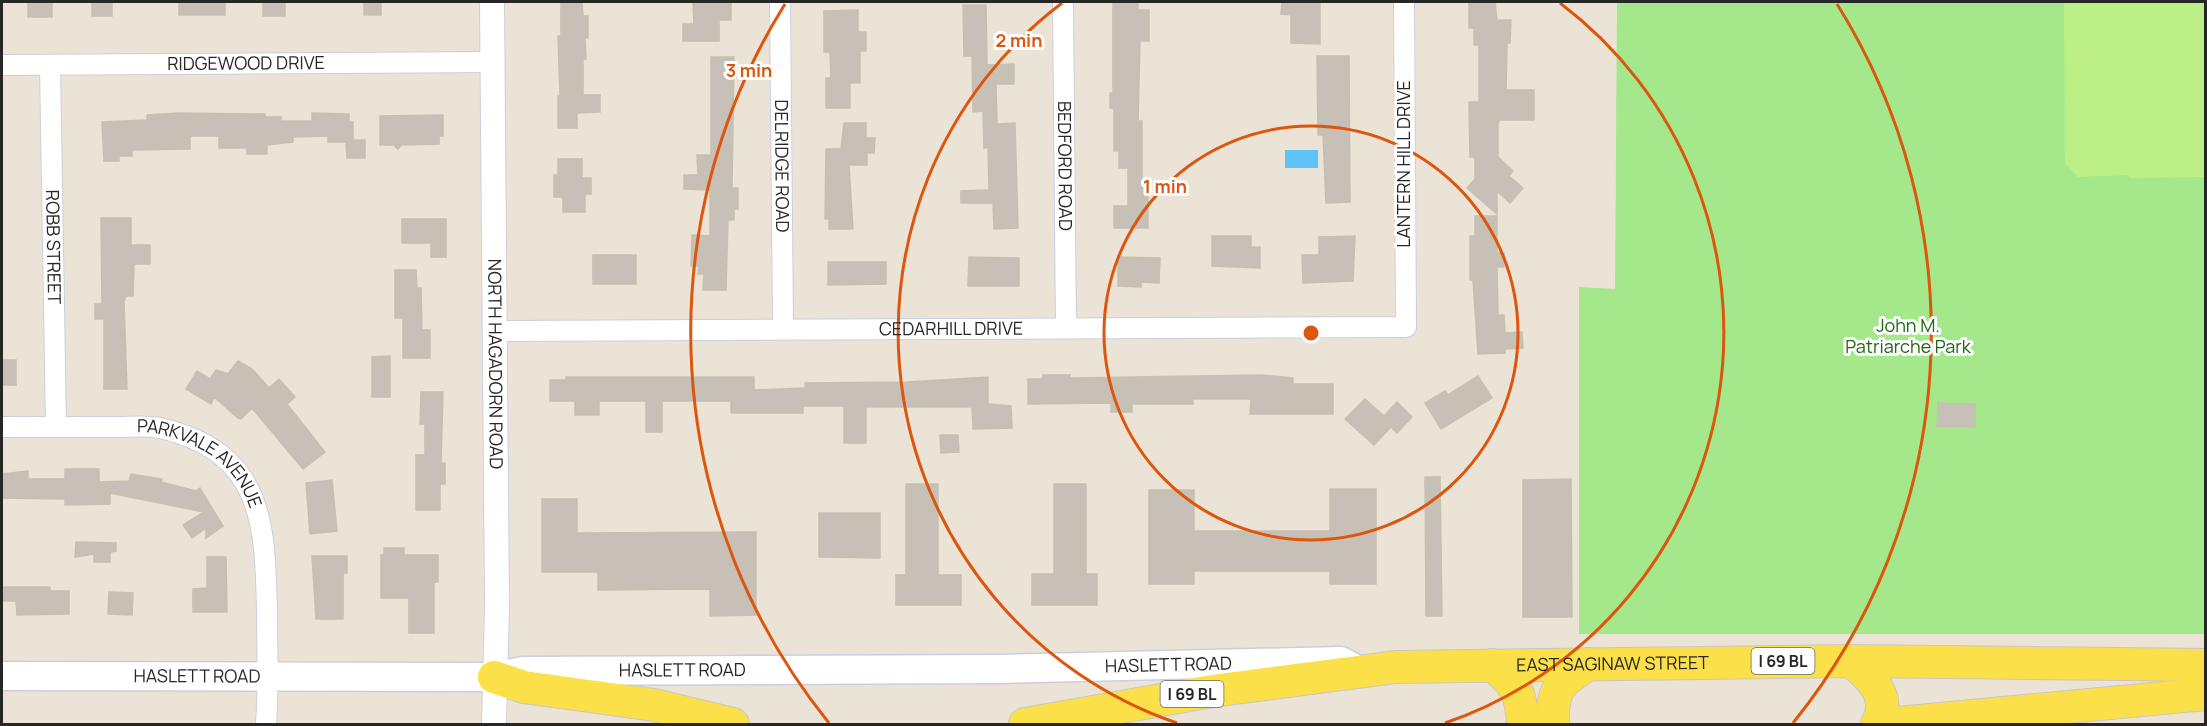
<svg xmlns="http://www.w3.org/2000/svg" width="2207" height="726" font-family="Manrope,sans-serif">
<rect width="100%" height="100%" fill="#ebe4d6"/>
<!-- green -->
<path fill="#a5e88c" d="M1617 2H2205V634H1579V287L1615 289Z"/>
<!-- pitch -->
<path fill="#bcf087" d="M2064 2H2205V177L2129 178V175L2078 177 2065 164Z"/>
<!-- water -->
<path fill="#5ec4f8" d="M1285 150H1318V168H1285Z"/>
<!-- building -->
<path fill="#c6c0b6" stroke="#c6c0b0" stroke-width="1.5" d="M28 2H52V17H28Z
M92 2H112V16H92Z
M179 2H225V15H179Z
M263 2H285V16H263Z
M364 2H381V15H364Z
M561 2H582L583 16H588V38H585L586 59H583V95H600V112L577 113V128H558V96H560L558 36H561Z
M693 2H731V20H719V41H683V24H694Z
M1113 2H1138V10H1149V41H1140L1138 121H1142V185H1148V228H1114V206H1128V168H1119V151H1114V109L1110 108V93H1113Z
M1282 2H1320V44L1291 43V15L1281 14Z
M1469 2H1495L1497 20H1511L1510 43H1507L1506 90H1534V120H1499L1498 125V157L1513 171 1509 176 1523 188 1510 203 1497 191V214L1467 188 1475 179V157H1470L1469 102H1479V45H1474V28H1469Z
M963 5H986L987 65 1014 64V84H996L997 124 1015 123 1018 228 994 229 993 203H961V191L989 190 988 147 984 148 983 111 973 112 972 56H964Z
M858 10V32H866V51H860V83H850V108H826V78H831L830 52H824V11Z
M1317 56H1349L1350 202 1326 203 1323 135H1318Z
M711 57H734L732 188H738V209H734V220H728L726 290H703L704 274H698L699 266H691L692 235 710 236V190L684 189V175H698L697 155H711Z
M179 113 265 114V117H281V121H312V113L349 114V122H353V140H365V158H347L346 142H328V136L293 137V142L267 145V154H247V148H219V136H190V149L132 150V156H119V161H104L102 122 147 120V115Z
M443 115V136H439V144L401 145 398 149 394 145H380V116Z
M844 123H866V138H875L874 153H867V165H849L853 229H829V219H825L826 149H841Z
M558 159H582V178H591V194H585V212H563V197H554V175H558Z
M1475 216H1497V253H1504V267H1497L1498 315H1504L1505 333 1522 332 1523 348 1505 349V353L1478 354 1473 280H1470V236H1475Z
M101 218H131V245H150V264H134L133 296H126L124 302 127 389H104V319H95V304H102Z
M402 219H446V257H431V243H402Z
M1212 236H1251V247H1260V268L1212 266Z
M1355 236 1353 281 1303 283 1302 255H1319V237Z
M593 255H636V284H593Z
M969 257 1019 258V286H968Z
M1118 257 1160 258 1159 283 1141 282V287L1118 286Z
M828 262H886V284L828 285Z
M395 270H416L417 288H421L422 330H430V358H403V318H395Z
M390 356V397H372V357Z
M2 360H16V385H2Z
M238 361 252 369 269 388 279 379 295 397 287 404 325 452 303 469 252 408 241 419 238 418 214 397 211 404 186 389 197 371 210 379 216 370 228 374Z
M1043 375H1070V378L1261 375 1293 378V384H1333V414H1250L1251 399H1193V404H1132V412H1111V403L1028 404V379H1043Z
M1478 376 1492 398 1441 429 1425 403 1445 391 1448 395Z
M566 377H754V390L805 388V383L907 382 988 377V404L1011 406 1012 428 973 429 972 407H866V443H844V406H803V413H731V401H662V432H646V401H599V415H575V401H550V380H566Z
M421 392H443L441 463H445V484H440V510H416V455H425V424H420Z
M1365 399 1384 416 1397 402 1412 417 1397 433 1391 427 1374 445 1345 419Z
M1938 403 1975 404V427L1937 426Z
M940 435H958L959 452 941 453Z
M65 469H99V482L129 481 131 474 162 479 161 482 196 491 200 488 223 526 206 538V528L192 538 183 525 204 512 110 493V504L65 505V499L2 498V474L28 471V479H65Z
M1425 477H1440L1442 616H1426Z
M1571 479 1572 617H1523V480Z
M332 480 337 531 310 534 306 483Z
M906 484H938V575H961V605H896V575H906Z
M1054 484H1086V574H1097V605H1032V574H1054Z
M1330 489H1376V584H1330V571H1194V584H1149V490H1194V531H1330Z
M542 499H577V533L756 532V615L710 616V589L598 590V572H542Z
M819 513H880V558L819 557Z
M76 542 116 543V551L110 552V562H94V554L75 557Z
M384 548H404V555H438V582H434V633H409V598H381V555H384Z
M312 556H347V573H343V619H316Z
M207 557H226L227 612H193V589L207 588Z
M2 587H50V591H69V614L17 615 16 601H2Z
M109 592 133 593 132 615 108 614Z"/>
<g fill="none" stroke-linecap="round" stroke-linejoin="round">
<defs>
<g id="minor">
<path id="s1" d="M780 2 783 329"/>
<path id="s2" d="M1063 2 1066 328"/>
<path id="s3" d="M2 65 493 62"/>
<path id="s4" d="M50 65 56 427"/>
<path id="s5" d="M495 331 1406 327 1404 2"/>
<path id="s6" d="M2 427C39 427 77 427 115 427 129 427 146 425 160 428 263 452 265 522 267 611 267 649 269 687 266 724"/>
</g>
<g id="tertiary">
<path id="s7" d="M492 2 497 606 494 724"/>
</g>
<g id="secondary">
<path id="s8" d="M2 676 494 677 523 671 999 669 1341 661 1356 669"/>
</g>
<g id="primary">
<path d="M1851 661C1872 678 1892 697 1877 724"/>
<path d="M1492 665C1517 685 1521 692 1523 724"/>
<path d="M494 677 524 687 654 705 733 724"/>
<path id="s9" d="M1025 724 1212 691 1396 667 1851 661 2206 665"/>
<path d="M1553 724C1552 688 1559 683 1589 664"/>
<path d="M1887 724 2206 694"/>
</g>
</defs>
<!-- minor casing -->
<use href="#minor" stroke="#cbcee2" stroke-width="22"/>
<!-- tertiary casing -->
<use href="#tertiary" stroke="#cbcee2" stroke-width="26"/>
<!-- secondary casing -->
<use href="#secondary" stroke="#cbcee2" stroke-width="31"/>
<!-- primary casing -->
<use href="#primary" stroke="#c7c7c7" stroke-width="34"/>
<!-- minor -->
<use href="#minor" stroke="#fff" stroke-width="20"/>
<!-- tertiary -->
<use href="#tertiary" stroke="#fff" stroke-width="24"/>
<!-- secondary -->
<use href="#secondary" stroke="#fff" stroke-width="28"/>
<!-- primary -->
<use href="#primary" stroke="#fce04a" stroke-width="32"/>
</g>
<!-- distance rings -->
<g fill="none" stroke="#de560d" stroke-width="3">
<circle cx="1311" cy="333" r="207"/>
<path d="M1177 723A413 413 0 0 1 1062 3M1560 3A413 413 0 0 1 1445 723"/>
<path d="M829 723A620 620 0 0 1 785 4M1837 4A620 620 0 0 1 1793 723"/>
</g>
<g text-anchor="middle" stroke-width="6" stroke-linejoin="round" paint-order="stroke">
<!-- shield labels -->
<g fill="#fff" stroke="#686868" stroke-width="1.5">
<rect x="1751.5" y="648" width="63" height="26" rx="4.5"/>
<rect x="1160.5" y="681" width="63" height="26" rx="4.5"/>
</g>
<g font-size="16" font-weight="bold" fill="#272727">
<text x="1783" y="667">I 69 BL</text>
<text x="1192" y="700">I 69 BL</text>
</g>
<!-- street labels -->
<g font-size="18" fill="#272727" stroke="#fff">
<text dy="6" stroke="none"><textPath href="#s3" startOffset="244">RIDGEWOOD DRIVE</textPath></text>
<text transform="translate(1404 164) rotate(-90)" y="6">LANTERN HILL DRIVE</text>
<text dy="6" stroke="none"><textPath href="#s1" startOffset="164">DELRIDGE ROAD</textPath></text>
<text dy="6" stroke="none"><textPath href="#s2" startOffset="164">BEDFORD ROAD</textPath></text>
<text dy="6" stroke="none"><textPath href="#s4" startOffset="182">ROBB STREET</textPath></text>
<text dy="6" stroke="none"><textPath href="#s5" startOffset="456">CEDARHILL DRIVE</textPath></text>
<text dy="6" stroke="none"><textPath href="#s7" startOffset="362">NORTH HAGADORN ROAD</textPath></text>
<text dy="6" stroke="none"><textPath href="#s6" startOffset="212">PARKVALE AVENUE</textPath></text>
<text dy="6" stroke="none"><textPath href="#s9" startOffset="592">EAST SAGINAW STREET</textPath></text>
<text dy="6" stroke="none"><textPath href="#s8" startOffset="1167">HASLETT ROAD</textPath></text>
<text dy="6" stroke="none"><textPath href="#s8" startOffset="681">HASLETT ROAD</textPath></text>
<text dy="6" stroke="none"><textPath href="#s8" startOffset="195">HASLETT ROAD</textPath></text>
</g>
<!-- park labels -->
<g font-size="18" fill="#1e6713" stroke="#fff">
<text x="1908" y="332">John M.<tspan x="1908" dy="21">Patriarche Park</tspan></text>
</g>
</g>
<circle cx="1311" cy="333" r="9" fill="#de560d" stroke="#fff" stroke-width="3"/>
<g font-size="18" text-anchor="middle" font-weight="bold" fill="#de560d" stroke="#fff" stroke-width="6" stroke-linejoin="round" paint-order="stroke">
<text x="1019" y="47">2 min</text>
<text x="749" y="77">3 min</text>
<text x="1165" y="193">1 min</text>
</g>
<!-- border -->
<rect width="2207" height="726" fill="none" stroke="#272727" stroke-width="6"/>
</svg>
